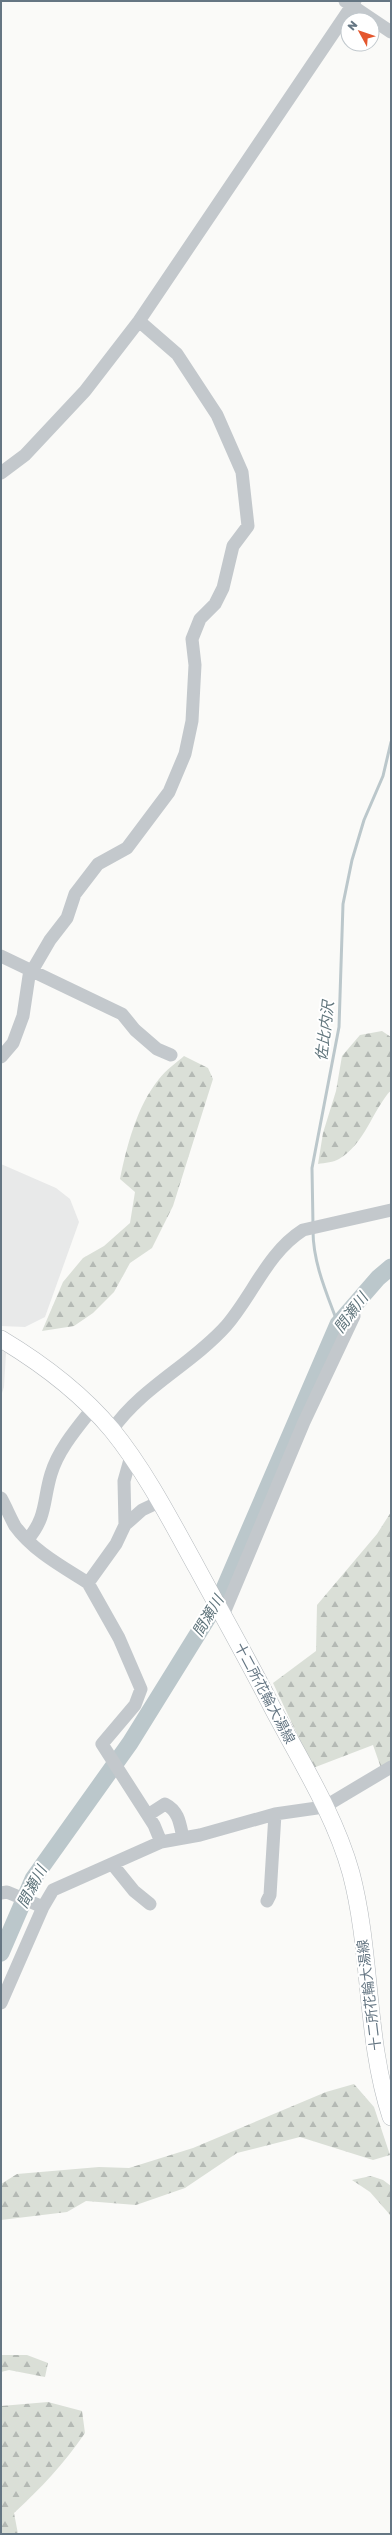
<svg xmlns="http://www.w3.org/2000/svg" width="392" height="2535" font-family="'Golos Text','Noto Sans JP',sans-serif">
<defs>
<pattern id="forest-firs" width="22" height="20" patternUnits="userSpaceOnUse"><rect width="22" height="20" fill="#dadfd7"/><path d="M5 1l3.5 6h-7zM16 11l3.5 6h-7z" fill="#b4b9b4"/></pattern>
</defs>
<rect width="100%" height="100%" fill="#fafaf8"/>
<!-- built -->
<path fill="#e8e9e9" d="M1 1164 56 1188 70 1199 79 1222 45 1317 25 1327 1 1326Z
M1 1350 6 1353 4 1387 1 1396Z"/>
<!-- forest -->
<path fill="url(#forest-firs)" d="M382 1031 391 1037V1090C372 1111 365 1144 339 1159 334 1162 325 1163 318 1164L323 1133 336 1091 342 1056 360 1035Z
M184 1056 208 1068 213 1079 173 1206 152 1248 130 1263 114 1292 93 1313 74 1326 42 1331 63 1282 83 1258 104 1246 130 1223 135 1192 120 1179C127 1145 137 1106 159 1079 166 1070 176 1063 184 1056Z
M391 1512V1760L381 1768 373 1745 313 1768 273 1683 316 1651 317 1605 377 1534Z
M354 2084 374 2107 390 2155 373 2160 300 2137 237 2153 185 2188 136 2205 86 2201 67 2212 1 2220V2184L17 2174 99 2167 129 2168 193 2148 326 2092Z
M371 2176 383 2180 391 2186V2216L370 2192 352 2180Z
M1 2355H27L48 2363 45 2377 9 2370 1 2372Z
M48 2402 82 2411 85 2433C64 2464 41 2488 14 2513L18 2534H1V2406Z"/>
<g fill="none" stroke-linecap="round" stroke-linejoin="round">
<!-- stream -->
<path stroke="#bbc7cb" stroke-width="3" d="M313 1225 312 1168 339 1027 343 904 352 860 364 820 383 776 391 742
M313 1231C313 1263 327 1294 338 1324"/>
<!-- river -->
<path stroke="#bbc7cb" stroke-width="17" d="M1 1953 33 1879 130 1743 220 1598 338 1324 378 1278 391 1267"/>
<defs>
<path id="major" d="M1 1339C41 1363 82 1394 112 1430 146 1472 171 1521 197 1568 222 1614 248 1660 272 1707 300 1760 335 1815 351 1873 372 1953 365 2038 391 2117"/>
</defs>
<!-- major casing -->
<use href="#major" stroke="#b5babe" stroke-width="18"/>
<!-- minor -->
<path stroke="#c3c8cc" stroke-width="13" d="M345 1 391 32
M1 473 25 455 85 391 139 321 355 1
M1 956 122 1014 135 1030 157 1049 171 1055
M1 1057 13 1043 23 1016 29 976 50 940 67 918 75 894 98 864 127 848 169 792 185 754 192 721 195 665 192 639 200 619 215 604 223 588 233 546 248 526 242 472 217 415 177 354 139 321
M112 1430C142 1387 191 1365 226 1326 253 1295 267 1253 303 1230L391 1210
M131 1456 124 1481 125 1525 116 1544 88 1583 119 1638 141 1689 135 1705 102 1744 154 1825 161 1842
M1 1498C6 1507 10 1517 15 1526 33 1551 63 1567 88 1583
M125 1525 142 1510 161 1501
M28 1539C47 1517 43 1500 51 1474 58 1450 77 1428 92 1409
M224 1613 304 1422 354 1316
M148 1815 165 1804C179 1811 180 1824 183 1838
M113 1865 134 1891 150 1904
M1 1893 7 1892 43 1907
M267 1901 270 1895 275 1814
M1 2003 43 1907 53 1890 161 1842 200 1835 275 1814 324 1807 391 1767"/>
<!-- major -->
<use href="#major" stroke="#fff" stroke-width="17"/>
</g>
<g text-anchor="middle" stroke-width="4" stroke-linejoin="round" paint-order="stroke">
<!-- street labels -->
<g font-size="14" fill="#657683" stroke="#fff">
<text transform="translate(265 1693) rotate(62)" y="5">十二所花輪大湯線</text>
<text transform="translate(369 1995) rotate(-97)" y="5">十二所花輪大湯線</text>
</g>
<!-- water labels -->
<g font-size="15" font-style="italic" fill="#60757c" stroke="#fff">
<text transform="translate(325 1031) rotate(-83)" y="5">佐比内沢</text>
<text transform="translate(351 1313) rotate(-53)" y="5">間瀬川</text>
<text transform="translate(208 1616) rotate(-59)" y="5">間瀬川</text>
<text transform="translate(32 1887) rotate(-62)" y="5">間瀬川</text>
</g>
</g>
<!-- border -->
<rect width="392" height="2535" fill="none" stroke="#657683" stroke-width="4"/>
<!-- north arrow -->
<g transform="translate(360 32) rotate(310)"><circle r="19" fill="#ffffff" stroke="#c1c8cd"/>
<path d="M0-3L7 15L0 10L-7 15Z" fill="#e4572e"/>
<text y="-6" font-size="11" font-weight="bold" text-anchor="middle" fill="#657683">N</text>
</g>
</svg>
